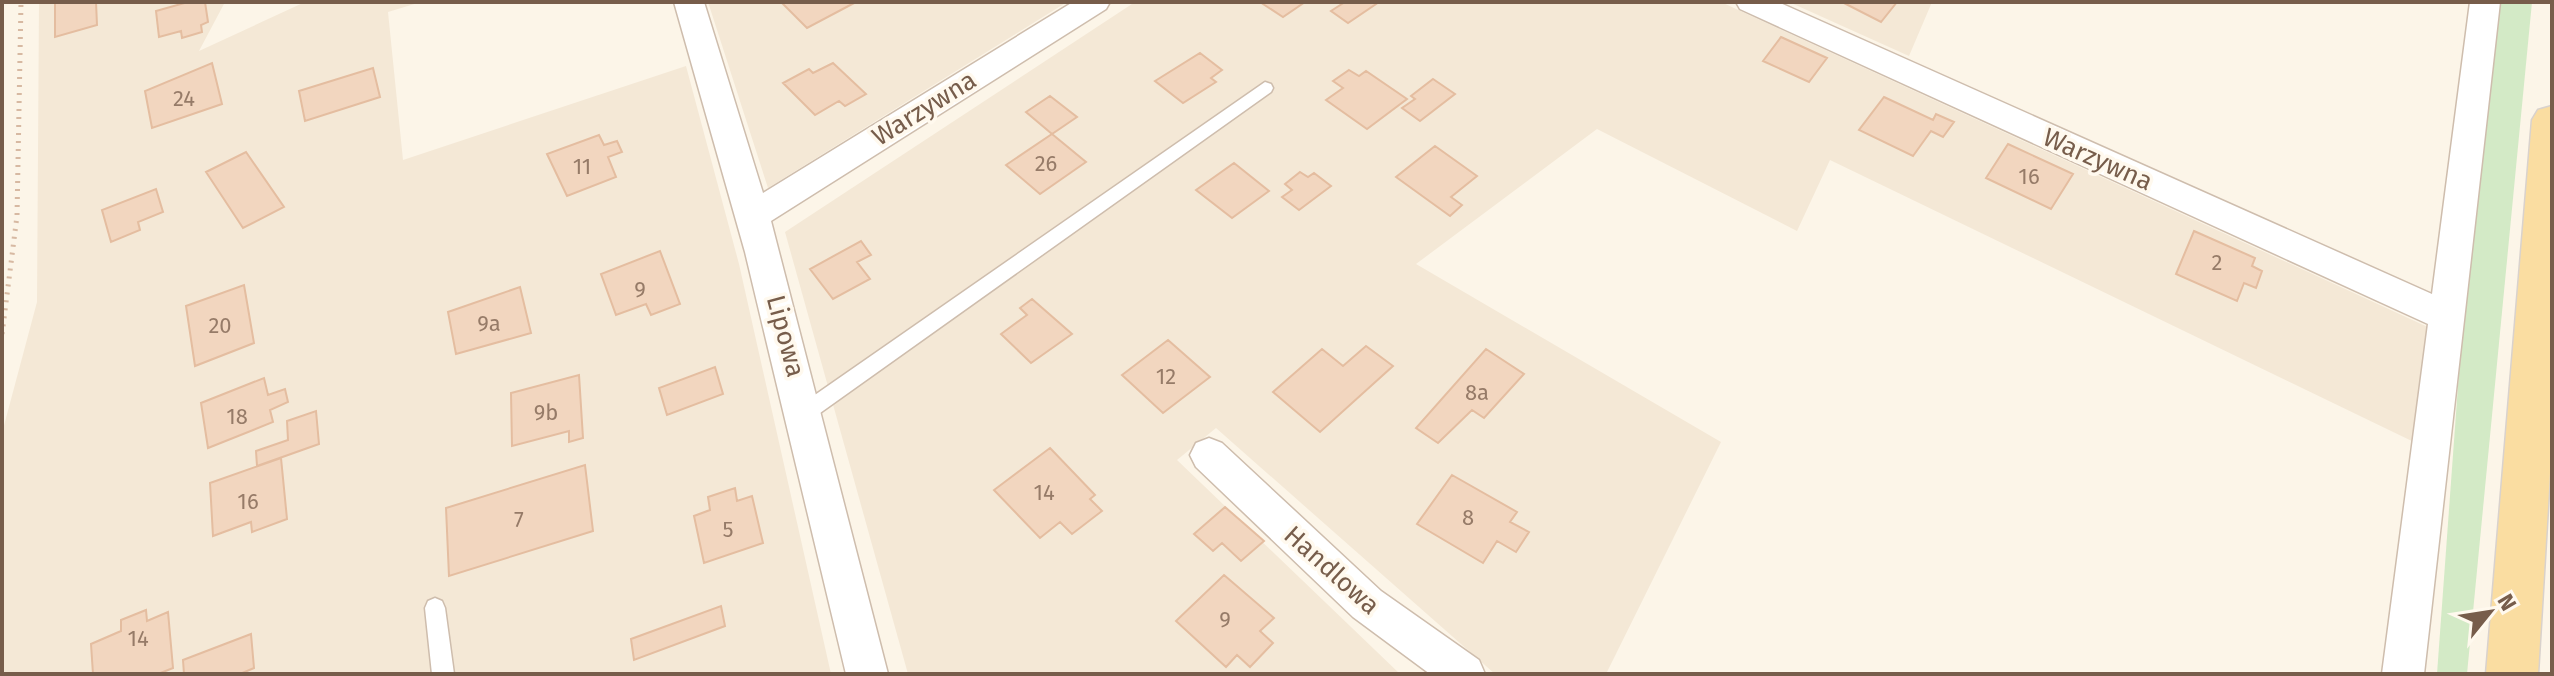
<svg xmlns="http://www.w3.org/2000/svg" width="2554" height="676" font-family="'Fira Sans',sans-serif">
<rect width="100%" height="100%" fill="#fcf5e8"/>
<!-- residential -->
<path fill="#f4e8d6" d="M39 2H225L199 51 305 2H421L388 12 403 160 686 66 739 264 831 674H2V433L37 302Z
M708 2H1067L768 188Z
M1135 2H1721L2432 329 2418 444 1830 160 1797 231 1597 129 1416 264 1721 442 1606 674H1495L1216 428 1177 460 1400 674H908L785 232Z
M1789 2H1932L1909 56Z"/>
<!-- green -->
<path fill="#d3eac6" d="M2498 2H2532L2467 674H2437L2468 249Z"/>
<!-- building -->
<path fill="#f2d6bf" stroke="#e4bda0" stroke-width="2" d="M55 2H96L97 25 55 37Z
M188 2H205L208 22 201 25 202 32 182 38 181 31 159 37 156 11Z
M781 2H856L807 28Z
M1260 2H1305L1283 17Z
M1345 2H1379L1348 23 1331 11Z
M1842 2H1897L1881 22Z
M1781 37 1827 58 1809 82 1763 61Z
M1200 53 1222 70 1211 78 1216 82 1183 103 1155 81Z
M212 63 222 104 152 128 145 91Z
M833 63 866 94 845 106 839 101 815 115 783 83 809 69 813 73Z
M373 68 380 97 305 121 299 91Z
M1349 70 1359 76 1366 71 1407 99 1367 129 1326 100 1343 88 1333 81Z
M1433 79 1455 94 1420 121 1402 108 1415 99 1411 96Z
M1050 96 1077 117 1052 134 1026 112Z
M1884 97 1933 120 1936 114 1954 122 1943 137 1931 131 1913 156 1859 130Z
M1052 134 1086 162 1040 194 1006 165Z
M599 135 604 145 617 141 622 152 608 157 616 177 567 196 547 154Z
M2008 144 2073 174 2051 209 1986 178Z
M1435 146 1477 176 1451 197 1462 205 1450 216 1396 177Z
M246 152 284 207 243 228 206 172Z
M1234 163 1269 191 1232 218 1196 190Z
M1300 172 1308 177 1314 173 1331 186 1299 210 1282 197 1292 190 1285 184Z
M156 189 163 212 138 222 140 230 111 242 102 210Z
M2194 231 2255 258 2252 266 2262 271 2256 288 2244 283 2237 301 2176 274Z
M861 241 871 255 857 262 870 279 833 299 810 269Z
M660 251 680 304 651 315 646 304 616 315 601 274Z
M244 285 254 343 195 366 186 306Z
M520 287 531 333 456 354 448 312Z
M1032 299 1072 334 1031 363 1001 334 1027 315 1020 308Z
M1168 340 1210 377 1163 413 1122 375Z
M1366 346 1393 366 1320 432 1273 392 1322 349 1343 366Z
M1486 349 1524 374 1484 418 1472 410 1438 443 1416 428Z
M715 367 723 394 667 415 659 388Z
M579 375 583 438 569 442V431L512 446 511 393Z
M264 378 268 395 285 389 288 402 270 410 273 422 208 448 201 403Z
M316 411 319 444 257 466 256 451 288 440 287 421Z
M1050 448 1095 495 1090 499 1102 511 1072 534 1060 522 1040 538 994 490Z
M281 458 287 519 252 532 251 522 213 536 210 483Z
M585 465 593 531 449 576 446 508Z
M1452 475 1517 512 1510 522 1529 532 1516 552 1497 541 1483 563 1417 524Z
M735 488 737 501 752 496 763 543 704 563 694 516 710 510 708 497Z
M1225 507 1264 541 1241 561 1222 543 1213 551 1194 534Z
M1224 575 1274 618 1260 631 1273 643 1250 667 1237 655 1226 667 1176 621Z
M721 606 725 626 634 660 631 639Z
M146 610 147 621 168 612 173 668 158 674H93L91 644 121 631V620Z
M251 634 254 668 240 674H184L183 660Z"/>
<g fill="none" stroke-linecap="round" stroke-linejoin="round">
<defs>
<path id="service" d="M1265 82 1271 84 1273 88 1271 92 813 418 806 420 799 418 797 412 799 406Z
M435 598 442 601 445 608 454 674H432L425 608 428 601Z"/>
<path id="minor" d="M674 2H704L763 193 1073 2H1110L1106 9 771 221 888 674H846L745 252Z
M1736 2H1778L2432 294 2470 2H2500L2424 674H2382L2428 324 1740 9Z
M1209 438 1222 443 1381 591 1479 660 1485 674H1430L1353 617 1196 467 1190 455 1196 443Z"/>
<path id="primary" d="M2552 106V440L2538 674H2486L2532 120 2538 110Z"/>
</defs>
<!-- service casing -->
<use href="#service" stroke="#cebdad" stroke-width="3"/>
<!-- minor casing -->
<use href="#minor" stroke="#cebdad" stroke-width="3"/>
<!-- primary casing -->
<use href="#primary" stroke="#d9d2cd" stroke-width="3"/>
<!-- path -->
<path stroke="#d7b9a2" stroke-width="5" stroke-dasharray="2 6" stroke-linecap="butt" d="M2 334 17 216 21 2"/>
<!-- service -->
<use href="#service" fill="#fff" fill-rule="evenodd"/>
<!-- minor -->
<use href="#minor" fill="#fff" fill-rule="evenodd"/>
<!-- primary -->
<use href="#primary" fill="#fadda1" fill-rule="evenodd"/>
</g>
<g text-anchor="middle" stroke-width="7" stroke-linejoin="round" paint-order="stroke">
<!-- number labels -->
<g font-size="22" fill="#967b68">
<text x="184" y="106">24</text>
<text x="1046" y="171">26</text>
<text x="582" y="174">11</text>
<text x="2029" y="184">16</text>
<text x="2217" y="270">2</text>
<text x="640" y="297">9</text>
<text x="489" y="331">9a</text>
<text x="220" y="333">20</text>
<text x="1166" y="384">12</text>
<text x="1477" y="400">8a</text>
<text x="546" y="420">9b</text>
<text x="237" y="424">18</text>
<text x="1044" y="500">14</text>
<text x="248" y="509">16</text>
<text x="1468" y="525">8</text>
<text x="519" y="527">7</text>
<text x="728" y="537">5</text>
<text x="1225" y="627">9</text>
<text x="138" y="646">14</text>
</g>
<!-- street labels -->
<g font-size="26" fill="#775d4b" stroke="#fff9ee">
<text transform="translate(924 108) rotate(-32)" y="9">Warzywna</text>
<text transform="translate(2098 159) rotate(24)" y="9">Warzywna</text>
<text transform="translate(786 336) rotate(75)" y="9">Lipowa</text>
<text transform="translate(1332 570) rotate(42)" y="9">Handlowa</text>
</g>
</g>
<!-- border -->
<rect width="2554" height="676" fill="none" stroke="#775d4b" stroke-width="8"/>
<!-- north arrow -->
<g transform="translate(2490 612) rotate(60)" stroke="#fff9ee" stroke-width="6" paint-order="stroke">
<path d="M0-6L14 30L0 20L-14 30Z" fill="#775d4b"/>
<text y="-12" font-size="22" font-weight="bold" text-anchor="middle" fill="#775d4b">N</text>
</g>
</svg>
